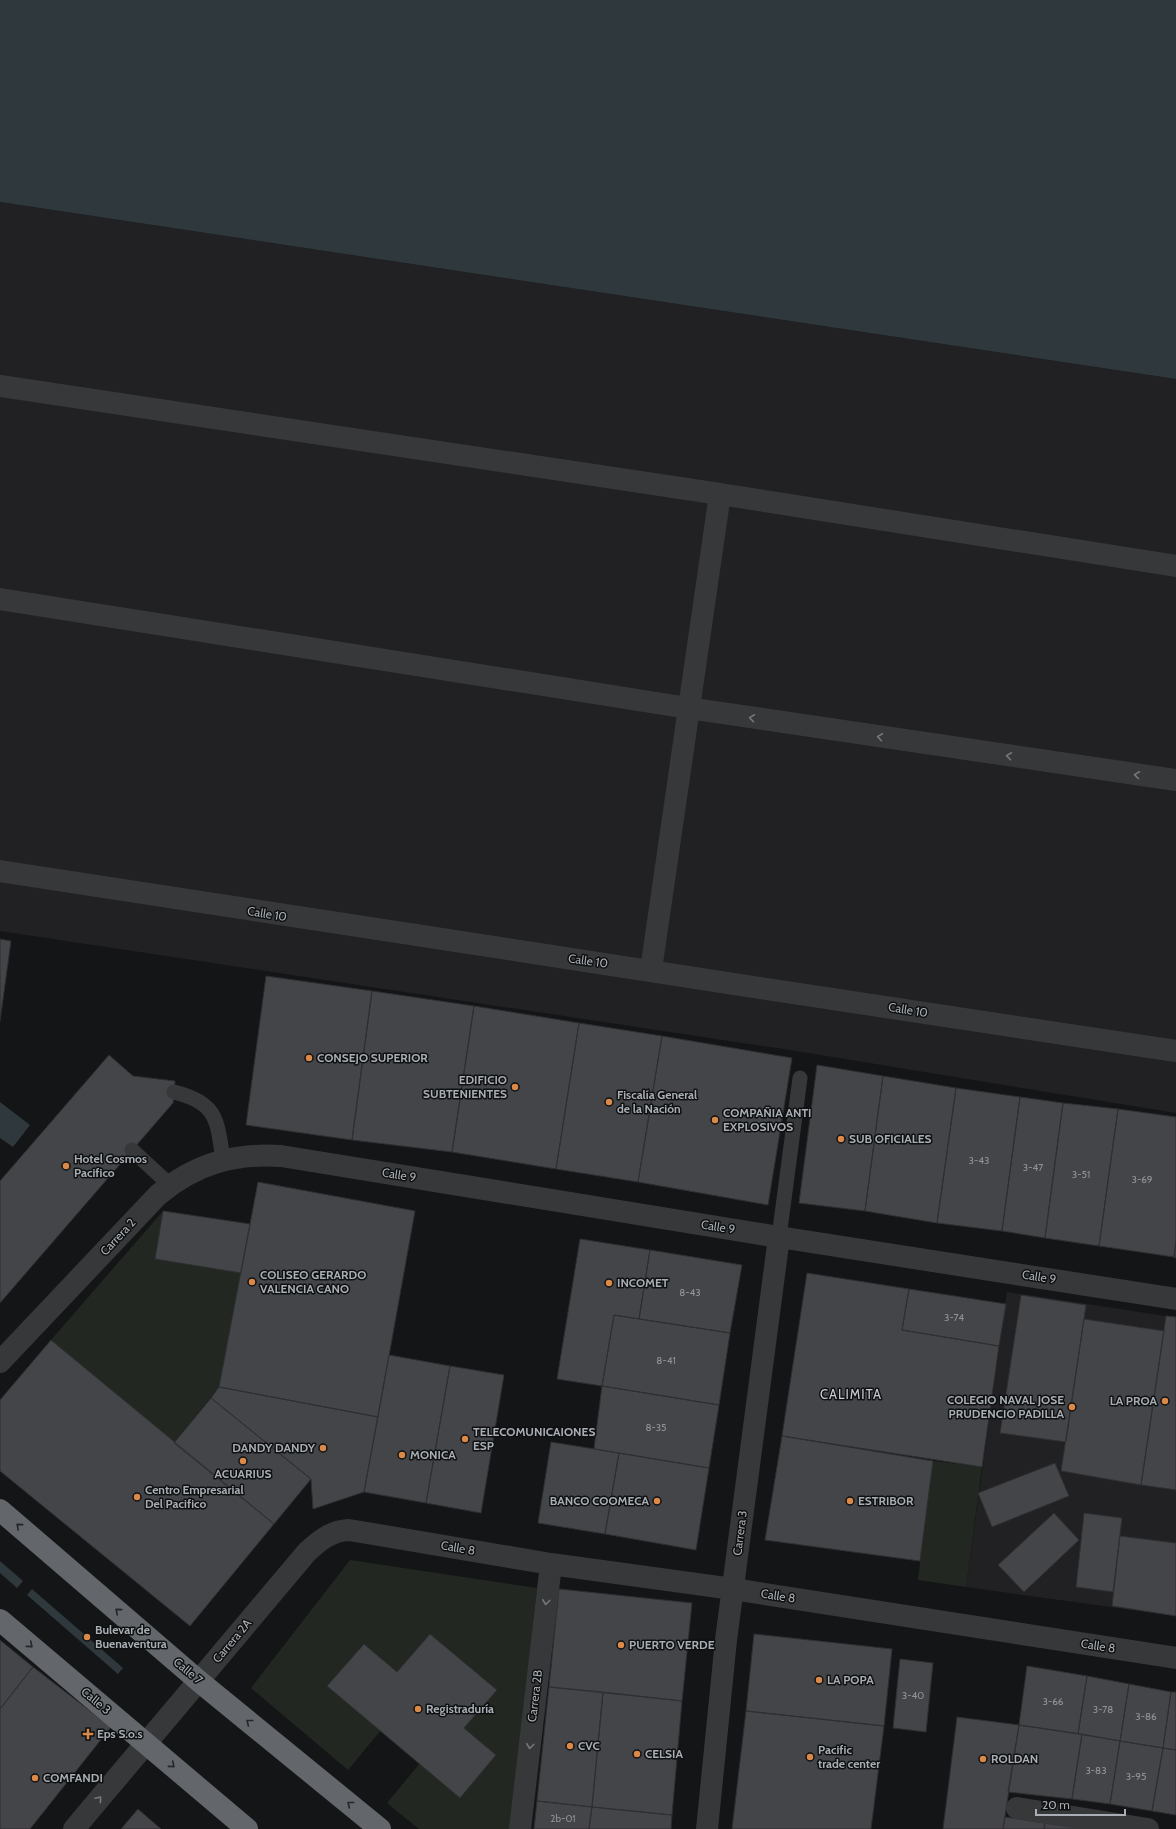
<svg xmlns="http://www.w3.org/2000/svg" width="1176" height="1829" font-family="Cabin,sans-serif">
<rect width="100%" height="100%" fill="#141516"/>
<!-- built -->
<path fill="#212123" d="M0 202 1176 379V1113L796 1051 0 931Z
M1007 1292 1166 1316 1141 1485 1176 1490V1616L966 1587Z"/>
<!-- green -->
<path fill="#222821" d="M258 1182 415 1211 389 1355 219 1387 174 1443 51 1340 163 1211 250 1224Z
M933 1461 982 1467 966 1587 918 1580Z
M350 1560 537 1588 510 1829H419L387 1803 420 1763 496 1755 464 1728 497 1690 430 1634 397 1672 364 1644 327 1686 381 1730 348 1770 251 1688Z"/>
<!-- water -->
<path fill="#2f393d" d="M0 0H1176V379L0 202Z
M0 1102 30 1125 13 1147 0 1138Z
M0 1561 23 1581 17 1588 0 1573Z
M32 1589 123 1668 118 1674 27 1595Z"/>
<!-- building -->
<path fill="#444548" stroke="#2f2f32" d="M0 939 11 941 0 1021Z
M266 976 372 991 352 1140 246 1125Z
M372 991 474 1006 452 1152 352 1140Z
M474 1006 579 1023 556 1169 452 1152Z
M579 1023 662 1036 638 1182 556 1169Z
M662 1036 792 1058 768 1205 638 1182Z
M109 1055 133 1076 175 1081 173 1103 0 1303V1181Z
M817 1065 883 1076 865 1211 799 1203Z
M883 1076 956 1088 937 1223 865 1211Z
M956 1088 1020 1097 1002 1231 937 1223Z
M1020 1097 1063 1103 1045 1238 1002 1231Z
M1063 1103 1118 1109 1099 1246 1045 1238Z
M1118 1109 1176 1117V1241L1174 1257 1099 1246Z
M258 1182 415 1211 378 1417 219 1387Z
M163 1211 250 1224 241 1273 155 1259Z
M580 1239 650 1250 639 1319 614 1315 602 1386 557 1379Z
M1176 1241V1258L1174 1257Z
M650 1250 742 1265 730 1333 639 1319Z
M807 1273 909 1289 902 1330 999 1346 982 1467 782 1436Z
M909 1289 1006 1304 999 1346 902 1330Z
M1021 1295 1086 1305 1066 1442 1000 1433Z
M614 1315 730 1333 719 1405 602 1386Z
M1166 1316 1176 1317V1490L1141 1485Z
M1084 1319 1164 1331 1141 1485 1061 1471Z
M51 1340 274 1524 190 1626 0 1471V1400Z
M389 1355 450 1366 426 1503 364 1492Z
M450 1366 504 1375 481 1513 426 1503Z
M602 1386 719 1405 709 1468 594 1449Z
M219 1387 378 1417 364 1492 313 1509 311 1479 211 1398Z
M211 1398 311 1479 274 1524 174 1443Z
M782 1436 933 1461 920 1561 765 1540Z
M551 1442 619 1453 605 1534 538 1523Z
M619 1453 709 1468 696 1550 605 1534Z
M1055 1463 1069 1496 992 1527 978 1493Z
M1054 1513 1079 1540 1024 1592 998 1565Z
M1084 1513 1122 1518 1113 1592 1076 1587Z
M1120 1536 1176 1543V1616L1112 1606Z
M559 1589 692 1603 682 1701 549 1687Z
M430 1634 497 1690 464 1728 496 1755 460 1798 327 1686 364 1644 397 1672Z
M754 1634 892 1649 884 1726 746 1711Z
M0 1640 33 1667 0 1709Z
M900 1659 933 1663 926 1732 893 1728Z
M1027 1666 1087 1676 1078 1734 1019 1725Z
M33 1667 111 1727 30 1829H0V1709Z
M1087 1676 1129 1684 1120 1741 1078 1734Z
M1129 1684 1171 1692 1163 1748 1120 1741Z
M549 1687 603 1692 592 1807 537 1801Z
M603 1692 682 1701 672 1815 592 1807Z
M1171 1692H1176V1750L1163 1748Z
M746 1711 884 1726 871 1829H732Z
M957 1717 1019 1725 1003 1829H943Z
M1019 1725 1082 1734 1072 1799 1008 1792Z
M1082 1734 1120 1741 1110 1804 1072 1799Z
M1120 1741 1163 1748 1152 1811 1110 1804Z
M1163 1748 1176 1750V1815L1152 1811Z
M537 1801 592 1807 589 1829H534Z
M592 1807 672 1815 671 1829H589Z
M138 1809 161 1829H121Z
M1005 1817 1045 1823 1044 1829H1003Z
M1045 1823 1087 1829H1044Z"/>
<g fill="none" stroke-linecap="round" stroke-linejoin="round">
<!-- lane -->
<path stroke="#36383a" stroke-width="15" d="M174 1092C218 1103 217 1120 223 1160
M132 1150 170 1185
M779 1237 800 1078"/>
<!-- street -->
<path stroke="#36383a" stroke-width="22" d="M0 386 720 494 651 970
M720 494 1176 566
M0 599 688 708 1176 780
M0 871C392 934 784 991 1176 1051
M0 1362 158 1195C195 1164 233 1153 281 1156L779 1237 1176 1299
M1017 1808 1148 1829
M74 1829 307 1552C320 1540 331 1531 349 1530L551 1564 733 1589 1176 1658
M520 1829 551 1564
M707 1829 726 1640 779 1237"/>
<!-- highway -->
<path stroke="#63676b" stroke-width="22" d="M0 1510 200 1682 380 1829
M0 1620 247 1829"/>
</g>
<!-- one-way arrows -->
<defs><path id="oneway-chevron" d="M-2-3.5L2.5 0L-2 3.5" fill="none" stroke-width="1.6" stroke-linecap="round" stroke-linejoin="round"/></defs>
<g stroke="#75797d">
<use href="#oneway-chevron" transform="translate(752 718) rotate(-172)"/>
<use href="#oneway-chevron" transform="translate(880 737) rotate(-172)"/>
<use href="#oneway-chevron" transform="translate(1009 756) rotate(-172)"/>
<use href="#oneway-chevron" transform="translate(1137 775) rotate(-172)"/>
<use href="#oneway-chevron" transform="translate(546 1602) rotate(97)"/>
<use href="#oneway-chevron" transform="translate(530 1746) rotate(97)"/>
<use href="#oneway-chevron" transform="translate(99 1799) rotate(-50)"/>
</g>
<g stroke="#242628">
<use href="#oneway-chevron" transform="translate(19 1526) rotate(-139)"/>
<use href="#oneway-chevron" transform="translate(118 1611) rotate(-139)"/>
<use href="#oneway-chevron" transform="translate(30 1645) rotate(40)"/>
<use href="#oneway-chevron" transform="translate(249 1722) rotate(-141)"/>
<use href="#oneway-chevron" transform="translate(172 1765) rotate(40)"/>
<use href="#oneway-chevron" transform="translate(350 1804) rotate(-141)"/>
</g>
<!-- markers -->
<g fill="#da8949" stroke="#0f1011" stroke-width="1.5">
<circle cx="309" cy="1058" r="4"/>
<circle cx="515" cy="1087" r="4"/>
<circle cx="609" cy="1102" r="4"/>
<circle cx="715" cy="1120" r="4"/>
<circle cx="841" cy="1139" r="4"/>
<circle cx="66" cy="1166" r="4"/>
<circle cx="252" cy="1282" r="4"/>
<circle cx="609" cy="1283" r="4"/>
<circle cx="1165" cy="1401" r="4"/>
<circle cx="1072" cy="1407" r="4"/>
<circle cx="465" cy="1439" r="4"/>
<circle cx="323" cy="1448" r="4"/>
<circle cx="402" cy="1455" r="4"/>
<circle cx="243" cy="1461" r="4"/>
<circle cx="137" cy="1497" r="4"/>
<circle cx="657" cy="1501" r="4"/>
<circle cx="850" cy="1501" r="4"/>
<circle cx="87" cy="1637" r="4"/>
<circle cx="621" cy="1645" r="4"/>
<circle cx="819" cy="1680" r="4"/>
<circle cx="418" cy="1709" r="4"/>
<path d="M86 1728h4v4h4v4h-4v4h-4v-4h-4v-4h4z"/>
<circle cx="570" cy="1746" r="4"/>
<circle cx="637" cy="1754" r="4"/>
<circle cx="810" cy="1757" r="4"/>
<circle cx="983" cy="1759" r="4"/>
<circle cx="35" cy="1778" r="4"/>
</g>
<g text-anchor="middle" stroke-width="3" stroke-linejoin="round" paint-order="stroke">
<!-- number labels -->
<g font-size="10" fill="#8f9499">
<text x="979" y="1164">3-43</text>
<text x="1033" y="1171">3-47</text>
<text x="1081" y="1178">3-51</text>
<text x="1142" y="1183">3-69</text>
<text x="690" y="1296">8-43</text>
<text x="954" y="1321">3-74</text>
<text x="666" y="1364">8-41</text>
<text x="656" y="1431">8-35</text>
<text x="913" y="1699">3-40</text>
<text x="1053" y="1705">3-66</text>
<text x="1103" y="1713">3-78</text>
<text x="1146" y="1720">3-86</text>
<text x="1096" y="1774">3-83</text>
<text x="1136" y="1780">3-95</text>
<text x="563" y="1822">2b-01</text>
</g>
<!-- street labels -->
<g font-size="12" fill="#a8aeb4" stroke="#0f1011">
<text transform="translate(267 914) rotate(9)" y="4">Calle 10</text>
<text transform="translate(588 961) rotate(8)" y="4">Calle 10</text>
<text transform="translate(908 1010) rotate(9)" y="4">Calle 10</text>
<text transform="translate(399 1175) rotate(9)" y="4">Calle 9</text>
<text transform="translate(718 1227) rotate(9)" y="4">Calle 9</text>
<text transform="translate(118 1237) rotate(-47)" y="4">Carrera 2</text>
<text transform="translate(1039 1277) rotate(9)" y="4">Calle 9</text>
<text transform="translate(740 1533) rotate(-83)" y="4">Carrera 3</text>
<text transform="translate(458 1548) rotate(10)" y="4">Calle 8</text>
<text transform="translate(778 1596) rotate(9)" y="4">Calle 8</text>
<text transform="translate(232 1641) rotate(-50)" y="4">Carrera 2A</text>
<text transform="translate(1098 1646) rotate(9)" y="4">Calle 8</text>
<text transform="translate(188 1671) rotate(40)" y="4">Calle 7</text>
<text transform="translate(535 1696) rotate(-83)" y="4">Carrera 2B</text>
<text transform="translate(96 1701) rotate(40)" y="4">Calle 3</text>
</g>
<!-- poi labels -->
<g font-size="12" font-weight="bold" fill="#a8aeb4" stroke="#0f1011" text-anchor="start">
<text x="317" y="1062">CONSEJO SUPERIOR</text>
<text x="507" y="1084" text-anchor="end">EDIFICIO<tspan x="507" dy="14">SUBTENIENTES</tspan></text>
<text x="617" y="1099">Fiscalía General<tspan x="617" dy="14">de la Nación</tspan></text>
<text x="723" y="1117">COMPAÑIA ANTI<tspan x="723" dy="14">EXPLOSIVOS</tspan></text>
<text x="849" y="1143">SUB OFICIALES</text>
<text x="74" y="1163">Hotel Cosmos<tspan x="74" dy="14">Pacifico</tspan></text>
<text x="260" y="1279">COLISEO GERARDO<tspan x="260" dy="14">VALENCIA CANO</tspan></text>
<text x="617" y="1287">INCOMET</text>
<text x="1064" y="1404" text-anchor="end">COLEGIO NAVAL JOSE<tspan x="1064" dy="14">PRUDENCIO PADILLA</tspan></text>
<text x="1157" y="1405" text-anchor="end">LA PROA</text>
<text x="473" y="1436">TELECOMUNICAIONES<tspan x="473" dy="14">ESP</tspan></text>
<text x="315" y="1452" text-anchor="end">DANDY DANDY</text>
<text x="410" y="1459">MONICA</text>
<text x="243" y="1478" text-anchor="middle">ACUARIUS</text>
<text x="145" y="1494">Centro Empresarial<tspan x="145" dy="14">Del Pacifico</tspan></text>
<text x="649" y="1505" text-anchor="end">BANCO COOMECA</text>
<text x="858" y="1505">ESTRIBOR</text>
<text x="95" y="1634">Bulevar de<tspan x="95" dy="14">Buenaventura</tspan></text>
<text x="629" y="1649">PUERTO VERDE</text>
<text x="827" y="1684">LA POPA</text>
<text x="426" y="1713">Registraduría</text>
<text x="97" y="1738">Eps S.o.s</text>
<text x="578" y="1750">CVC</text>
<text x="818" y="1754">Pacific<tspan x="818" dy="14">trade center</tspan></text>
<text x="645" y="1758">CELSIA</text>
<text x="991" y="1763">ROLDAN</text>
<text x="43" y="1782">COMFANDI</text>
</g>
<!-- neighbourhood labels -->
<g font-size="13" letter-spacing="1" fill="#c8ccd1" stroke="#0f1011">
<text x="851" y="1399">CALIMITA</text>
</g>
</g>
<!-- scale -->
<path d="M1036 1809v6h89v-6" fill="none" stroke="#a8aeb4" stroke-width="2"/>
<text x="1042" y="1809" font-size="12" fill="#a8aeb4" stroke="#0f1011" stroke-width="3" paint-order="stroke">20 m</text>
</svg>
